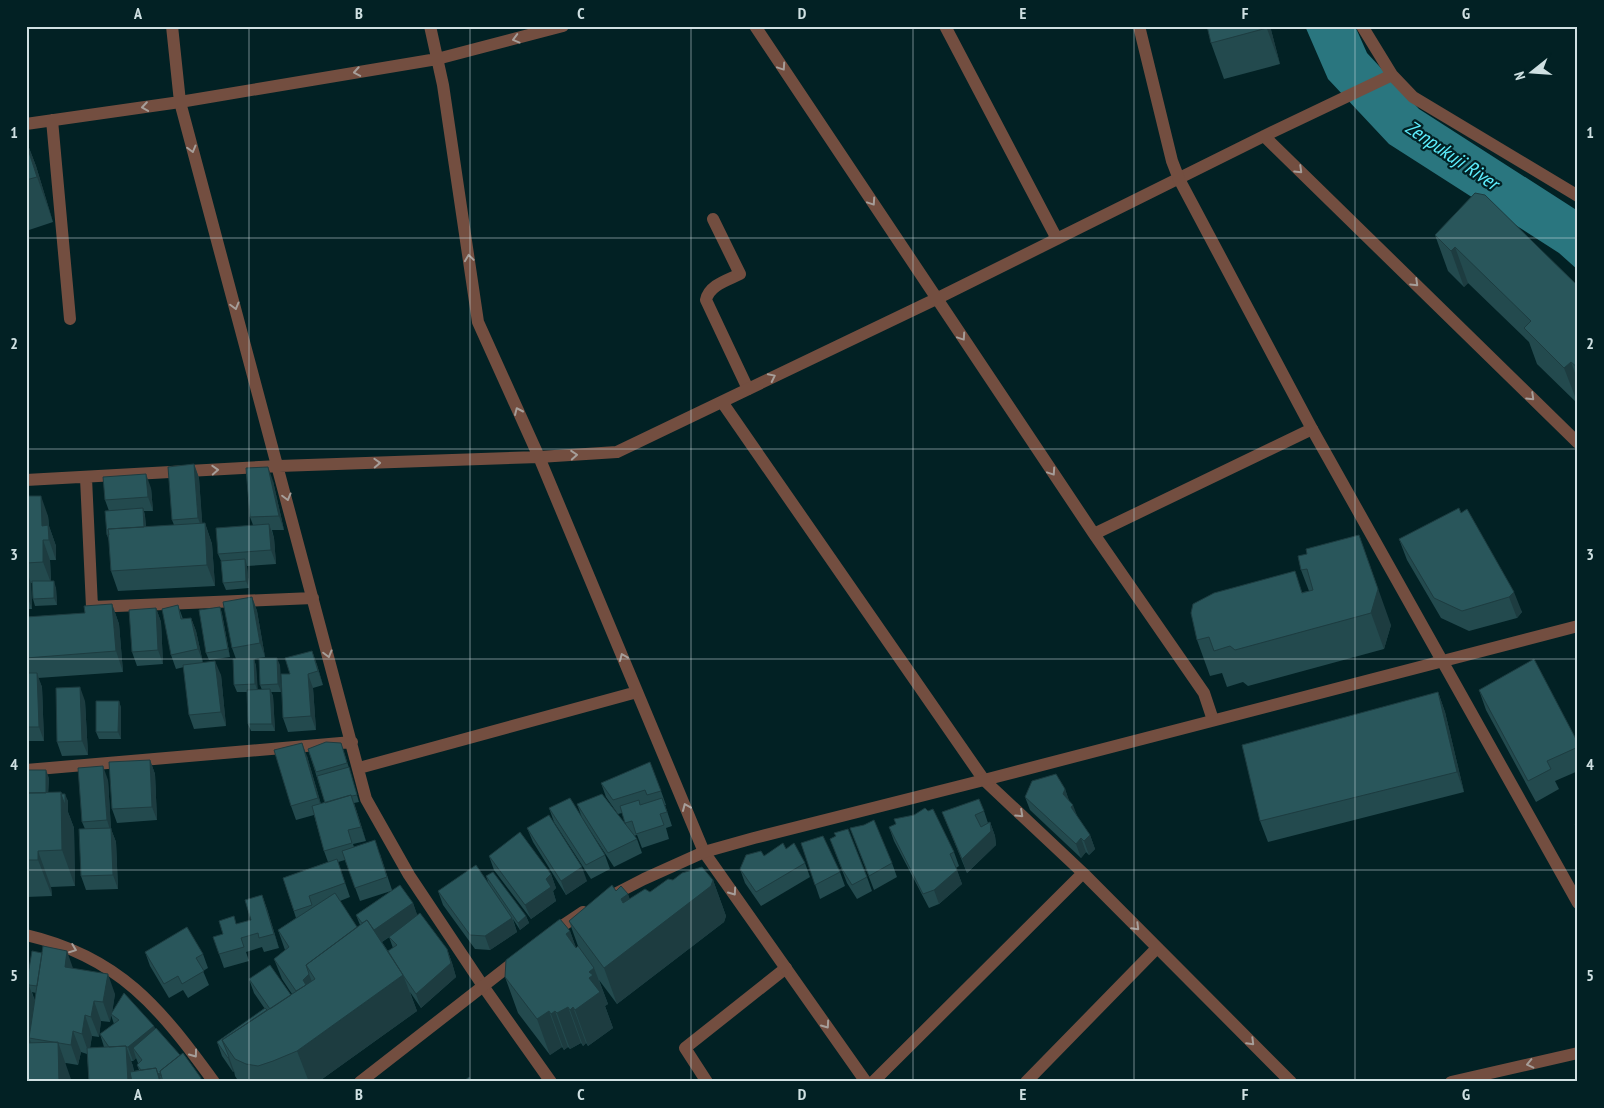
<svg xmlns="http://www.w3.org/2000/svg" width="1604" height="1108" font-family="'PT Sans Narrow',sans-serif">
<rect width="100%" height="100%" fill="#022124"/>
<!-- water -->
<path fill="#2a767f" d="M1305 26H1355L1367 53 1419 109 1578 211V270L1559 253 1389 144 1328 79Z"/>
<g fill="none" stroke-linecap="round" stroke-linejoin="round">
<!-- service -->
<path stroke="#734e40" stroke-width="12" d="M713 219 740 274C728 280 709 285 706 300L748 389
M707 1082 685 1048 786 968"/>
<!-- minor -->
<path stroke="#734e40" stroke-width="12" d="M172 26 180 102 366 799 409 875 483 986 551 1082
M430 26 443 85 478 322 539 457 704 852 866 1082
M755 26 1094 534 1204 693 1213 720
M945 26 1057 239
M1362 26 1392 75 1413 97 1578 196
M52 120 70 319
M26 124 180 102 437 59 563 26
M1264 136 1578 443
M722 402 984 780 1083 873 1291 1082
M86 478 92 607 313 598
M26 480 279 466 539 457 617 452 936 299 1264 136 1392 75
M1094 534 1312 429
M359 768 637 692
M26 770 352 742
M873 1082 1083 873
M1026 1082 1157 948
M1451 1082 1578 1053"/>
<!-- tertiary -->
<path stroke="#734e40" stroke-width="12" d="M1139 26 1172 161 1179 179 1312 429 1578 903
M609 897 644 879 704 852 754 838 984 780 1578 626
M550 934 583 912
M26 935C120 957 160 1008 214 1082
M360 1082 518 959"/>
</g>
<!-- wall -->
<path fill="#234a4e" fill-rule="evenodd" d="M1207 26H1270L1280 64 1224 79 1211 43Z
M26 140 36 166 53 222 26 231Z
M1435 235 1578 286V404L1537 364 1529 342 1468 283 1464 287 1448 271Z
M194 464 199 478 202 524 205 523 212 544 215 586 118 591 111 571 109 541 107 535 109 511 105 500 151 488 153 511H144L145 516 146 527 174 525 172 520Z
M273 481 284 530H272L274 538 276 564 247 566 249 588 226 590 223 583 221 561 218 554 253 525 250 517Z
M26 495 48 516 49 526 56 546V560H50L51 581 56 588 57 605 35 606 33 599 32 583H31L32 609H26Z
M1461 513 1522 612 1517 618 1469 631 1441 618 1407 560 1399 539Z
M1298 556 1391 625 1384 649 1248 686 1243 682 1227 687 1222 673 1210 676 1197 640 1303 592 1309 591 1301 570Z
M252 597 257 611 265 657 260 658 280 665 281 692H271L273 696 275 731H251L248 724 247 692H237L234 685 236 659 232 648ZM259 658 260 685 262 690H257L256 666 254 659Z
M112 604 119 624 123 672 38 678 42 687 44 741H26V617L85 613Z
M178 605 183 619 191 618 196 631 203 663 221 675 226 726 194 729 189 715 184 667 176 669 171 655Z
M220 607 222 614 230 657 209 660 206 653Z
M156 608 161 622 163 664 137 666 132 652Z
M312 651 317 665 323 685 313 688 316 730 288 732 283 718 290 674Z
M1479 690 1578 743V771L1555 781 1559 789 1536 802 1486 710Z
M1438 692 1445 712 1464 792 1268 842 1260 821Z
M85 701 88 755 62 756 57 742Z
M119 701 121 708V739H99L96 732Z
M341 743 351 774 359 802 354 803 366 841 353 844 354 847 380 854 392 890 413 903 417 915 447 949 452 963 456 977 421 1008 410 992 417 1011 318 1082H239L235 1076 234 1071 233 1072 222 1056 217 1042 265 1009 254 993 249 979 291 995 292 994 282 979 274 959 285 950 278 930 296 918 283 878 328 862 324 851 314 815 296 820 291 806 307 756 321 804 325 803 308 749ZM345 860 360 901 391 891 356 915 360 925 357 927 340 901 350 897 338 862ZM394 934 389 937 393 948 388 951 382 942Z
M150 760 155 774 157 820 117 823 112 809Z
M26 770 49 778 48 792H61L68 801V812L74 828 75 886 51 887 52 896 26 897Z
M108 780 111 829 116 842 118 889 86 890 81 876 85 829 82 822Z
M601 783 661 791 666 805H665L672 826 666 828 669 839 642 848 637 835 634 836 637 839 642 853 614 867 582 818 577 804 626 825 622 813 618 814 606 797Z
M1065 789 1069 801 1077 817 1090 835 1095 849 1089 855 1086 852 1081 858 1030 810 1025 797Z
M549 808 605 855 610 869 591 879 554 822Z
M984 811 988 823 990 822 995 836 996 845 967 873 942 812Z
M864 825 892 863 897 877 874 890 850 828Z
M889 827 954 852 959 866 956 868 962 884 939 904 929 908 894 841Z
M527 828 587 881 566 895 533 842Z
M834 833 867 877 872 891 857 899 847 883 830 839 836 836Z
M801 843 840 872 845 886 820 899Z
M786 849 805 863 810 877 761 906 745 883 740 869 764 856Z
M489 856 551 874 556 888 553 891 556 901 531 919 494 870Z
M486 876 526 916 529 923 520 930 513 919 517 932 490 950 475 949 443 905 438 891 488 882Z
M673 880H713L726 916 724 922 617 1004 599 980 608 1004 605 1006 613 1028 588 1046 586 1043 583 1046 581 1043 570 1049 568 1047 564 1050 562 1047 550 1055 518 1013 505 977 570 931 576 948 578 946 569 921 616 891 628 894 629 899 650 892Z
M262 895 267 909 279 948 264 952 262 947 246 952 249 961 224 968 219 954 223 934 237 924 251 920Z
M145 952 203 954 208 968 203 971 209 985 188 998 183 990 169 998 150 966Z
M73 968 115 994 112 1012 154 1026 155 1029 203 1082H89L87 1054 81 1052 78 1065 66 1063 26 1082V978L27 981ZM32 992 36 993 35 1001ZM111 1015 114 1024 100 1034 104 1047 90 1048 92 1036 99 1037 101 1021 110 1022ZM136 1058 138 1063 137 1065 139 1070 134 1071 133 1066 131 1061H133Z"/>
<!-- shaded-wall -->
<path fill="#1d3c40" d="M1266 26H1270L1280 64Z
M26 140 36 166 53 222 37 177 26 143Z
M1455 247 1468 283 1464 287 1451 251Z
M1571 362 1578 381V404L1564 368Z
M194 464 199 478 203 532 198 518Z
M268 467 273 481 284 530 279 516Z
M146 474 151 488 153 511 148 497Z
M41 496 48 516 49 526 56 546V560L49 540 42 526Z
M143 508 145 516 147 540 144 533Z
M205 523 212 544 215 586 207 565Z
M269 524 274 538 276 564 271 550Z
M1359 535 1391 625 1384 649 1371 613Z
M43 540 50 560 51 583 43 562Z
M245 559 247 566 249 588 246 581Z
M26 570 31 583 32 609 26 593Z
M54 581 56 588 57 605 54 598Z
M1514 592 1522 612 1517 618 1509 597Z
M252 597 257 611 265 657 260 643Z
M112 604 119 624 123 672 116 651Z
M220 607 222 614 230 657 228 649Z
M156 608 161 622 163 664 158 650Z
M191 618 196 631 203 663 198 649Z
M312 651 317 665 323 685 318 671Z
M277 658 280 665 281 692 278 684Z
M254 659 256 666 258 691 255 684Z
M215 661 221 675 226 726 221 712Z
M37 673 42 687 44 741 39 727Z
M308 674 313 688 316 730 311 716Z
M80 687 85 701 88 755 82 741Z
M270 689 273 696 275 731 272 724Z
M1438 692 1445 712 1464 792 1457 772Z
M119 701 121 708V739L118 732Z
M302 743 307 756 323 812 318 798Z
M150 760 155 774 157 820 152 807Z
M103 766 108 780 111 829 116 842 118 889 113 875 111 833 107 820Z
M46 770 49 778 48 800 46 793Z
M1065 789 1070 803 1063 794Z
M61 792 65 805V794L68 801V812L74 828 75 886 62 850Z
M351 795 356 809 366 841 361 827Z
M1073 805 1078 818 1071 807Z
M990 822 995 836 996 845 967 873 962 859Z
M1090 835 1095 849 1089 855 1084 841Z
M1081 838 1086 852 1081 858 1076 844Z
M38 851 51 887 52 896 38 860Z
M582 867 587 881 566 895 561 881Z
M957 870 962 884 939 904 934 890Z
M551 874 556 888 553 891 556 901 531 919 525 905 546 879Z
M713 880 726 916 724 922 617 1004 604 968Z
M628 894 641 930 621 899Z
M262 895 267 909 279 948 274 934Z
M413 903 418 917 374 947 369 933Z
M526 916 529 923 520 930 518 923Z
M512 918 517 932 490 950 485 936Z
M570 931 583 967 566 934Z
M447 949 452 963 456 977 421 1008 416 994Z
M67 951 74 971 65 967Z
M594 968 608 1004 605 1006 613 1028 588 1046 575 1010 589 978V972Z
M108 974 115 994 112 1014H111V1015L110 1022 103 1002Z
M309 974 317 995 314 997 303 980Z
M403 975 417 1011 318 1082H309L297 1051Z
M26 978 37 1007 29 1038 32 1045 26 1062Z
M94 1001 101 1021 99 1037 91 1017Z
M568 1007 581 1043 570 1049 557 1013Z
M573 1007 586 1043 583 1046 570 1010Z
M549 1011 562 1047 550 1055 537 1019Z
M555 1011 568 1047 564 1050 551 1014Z
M85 1015 92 1036 89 1054 82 1034Z
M154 1026 159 1040 133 1048 136 1058 133 1061 128 1047Z
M73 1031 81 1052 78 1065 71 1045Z
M58 1042 72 1082H59Z
M126 1046 133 1066 134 1082H128Z
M229 1057 234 1071 233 1072 228 1058Z
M159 1073 162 1082H151Z"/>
<!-- building -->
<path fill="#29565b" stroke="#1d3c40" d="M1207 26H1266L1267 28 1211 43Z
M26 143 37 177 26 180Z
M1475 193 1485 195 1578 286V368L1571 362 1564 368 1524 328 1531 321 1455 247 1451 251 1435 235Z
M194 464 198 518 172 520 168 467Z
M268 467 279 516 250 517 246 468Z
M146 474 148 497 105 500 103 477Z
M26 496H41L42 526 48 525 49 540H43V562L26 563Z
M143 508 144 527 108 529 109 535H107L105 511Z
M1459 508 1461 513 1467 509 1514 592 1509 597 1462 611 1434 598 1399 539Z
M205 523 207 565 111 571 108 529Z
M269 524 271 550 218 554 216 528Z
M1359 535 1378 589 1371 613 1235 650 1230 646 1214 651 1209 637 1197 640 1191 613 1193 604 1214 593 1295 571 1302 593 1313 590 1307 569 1301 570 1298 556 1307 554 1306 549Z
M245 559 246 581 223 583 221 561Z
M32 581H54V598L33 599Z
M252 597 260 643 232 648 223 602Z
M112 604 116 651 26 658V617L85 613 84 606Z
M178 605 181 619 191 618 198 649 171 655 162 609Z
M220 607 228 649 206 653 199 610Z
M156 608 158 650 132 652 129 610Z
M312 651 318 671 308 674 311 716 283 718 281 674H290L285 658Z
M259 658H277L278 684 260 685Z
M233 659H254L255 684 234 685Z
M1534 659 1578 743V747L1547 761 1551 769 1528 781 1479 690Z
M215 661 221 712 189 715 183 665Z
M26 673H37L39 727H26Z
M80 687 82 741 57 742 56 688Z
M270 689 272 724H248L247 690Z
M1438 692 1457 772 1260 821 1242 745Z
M96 701H119L118 732H96Z
M326 742 341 743 347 763 316 772 308 749Z
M302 743 318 798 291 806 274 750Z
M150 760 152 807 112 809 109 762Z
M650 762 661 791 647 795 645 790 613 800 601 783Z
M103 766 107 820 82 822 78 768Z
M349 767 357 795 352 796 351 795 325 803 317 776Z
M26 770H46V793H26Z
M1056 774 1065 789 1063 794 1073 805 1071 807 1090 835 1084 841 1081 838 1076 844 1025 797 1032 781Z
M61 792 62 850 38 851V860H26V793Z
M61 794H65V805Z
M602 794 637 839 608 853 577 804Z
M351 795 361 827 348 830 352 843 324 851 312 806Z
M570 798 605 855 586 865 549 808Z
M662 798 667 812 660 814 664 825 636 834 632 821 625 823 620 806 639 800 640 805Z
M979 799 984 811 975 815 981 827 990 822 991 831 962 859 942 812Z
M925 808 928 811 933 809 954 852 950 854 957 870 934 890 923 894 889 827 896 824 894 819 914 815Z
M549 815 582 867 561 881 527 828Z
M874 820 892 863 869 876 850 828 864 825Z
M1578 822V830L1575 824Z
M111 828 113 875 81 876 79 829Z
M848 829 867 877 852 885 842 869 830 839 836 836 834 833Z
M520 832 551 874 546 879 551 887 525 905 489 856Z
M823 836 840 872 815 885 801 843Z
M375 840 387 877 355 888 342 851Z
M783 843 786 849 794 843 805 863 756 892 740 869 746 855 761 851 764 856Z
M337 859 345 883 309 896 312 905 294 911 283 878Z
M476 865 512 918 485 936 470 935 438 891Z
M702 867 713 880 711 886 604 968 569 921 612 885 616 891 621 886 628 894 621 899 623 903 645 889 650 892 668 879 673 880 682 873Z
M493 872 526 916 518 923 486 876Z
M400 885 413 903 374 930 367 920 362 923 356 915Z
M335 893 357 927 306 965 309 974 303 980 306 985 296 991 274 959 289 947 278 930Z
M262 895 274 934 259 938 258 933 241 938 244 947 219 954 213 937 223 934 219 921 234 916 236 924 251 920 245 900Z
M420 913 447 949 451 963 416 994 405 978 403 975 388 951 397 945 389 937Z
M560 919 570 931 566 934 576 948 578 946 594 968 589 972 593 975 589 978 600 992 575 1010 573 1007 570 1010 568 1007 557 1013 555 1011 551 1014 549 1011 537 1019 505 977 506 960Z
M367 920 403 975 297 1051 273 1061 258 1066 246 1064 235 1059 222 1040 315 979 306 965Z
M187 927 203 954 196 958 204 971 182 984 178 976 164 984 145 952Z
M43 946 67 951 65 967 108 974 103 1002 94 1001 91 1017 85 1015 82 1034 73 1031 71 1045 29 1038Z
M32 951 42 953 37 986 29 985 27 981Z
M270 965 291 995 270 1009 249 979Z
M124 993 154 1026 128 1047H126V1046L109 1047 100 1034 119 1020 111 1014Z
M265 1008 267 1010 222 1040 229 1057 228 1058 217 1042Z
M156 1028 180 1055 160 1071 161 1076 159 1073 158 1074 156 1068 141 1070 137 1065 142 1060 133 1048Z
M58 1042 59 1082H26V1043Z
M126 1046 128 1082H89L87 1048Z
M183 1053 201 1078 200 1082H163L160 1071Z
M156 1068 160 1082H132L130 1072Z
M469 1077 472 1082H463Z"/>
<!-- one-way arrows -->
<defs><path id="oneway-chevron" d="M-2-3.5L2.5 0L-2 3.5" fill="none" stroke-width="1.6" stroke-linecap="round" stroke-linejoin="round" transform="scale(1.25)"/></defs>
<g stroke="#a69e99">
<use href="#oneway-chevron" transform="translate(516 39) rotate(165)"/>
<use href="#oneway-chevron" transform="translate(782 67) rotate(56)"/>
<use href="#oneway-chevron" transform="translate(357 72) rotate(170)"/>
<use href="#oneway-chevron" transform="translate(145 107) rotate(172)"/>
<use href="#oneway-chevron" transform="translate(192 149) rotate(75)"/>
<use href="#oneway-chevron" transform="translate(1299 170) rotate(44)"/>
<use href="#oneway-chevron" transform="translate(872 202) rotate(56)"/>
<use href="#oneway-chevron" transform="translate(469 258) rotate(-98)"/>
<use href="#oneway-chevron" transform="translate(1415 283) rotate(44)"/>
<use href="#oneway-chevron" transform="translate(235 306) rotate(75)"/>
<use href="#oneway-chevron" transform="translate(962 337) rotate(56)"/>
<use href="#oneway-chevron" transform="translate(772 377) rotate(-26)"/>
<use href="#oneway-chevron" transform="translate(1531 397) rotate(44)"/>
<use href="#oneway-chevron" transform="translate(518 411) rotate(-114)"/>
<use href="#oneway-chevron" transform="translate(574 455) rotate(-4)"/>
<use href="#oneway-chevron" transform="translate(377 463) rotate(-2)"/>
<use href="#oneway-chevron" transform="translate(215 470) rotate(-3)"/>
<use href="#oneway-chevron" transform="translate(1052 472) rotate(56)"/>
<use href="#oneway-chevron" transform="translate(287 497) rotate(75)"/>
<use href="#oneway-chevron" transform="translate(328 654) rotate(75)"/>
<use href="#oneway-chevron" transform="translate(623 657) rotate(-113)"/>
<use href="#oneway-chevron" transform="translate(686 807) rotate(-113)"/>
<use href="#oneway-chevron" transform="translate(1020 814) rotate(43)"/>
<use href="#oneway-chevron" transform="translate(733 892) rotate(55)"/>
<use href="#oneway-chevron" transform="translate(1136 927) rotate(45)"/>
<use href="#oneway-chevron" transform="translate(73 949) rotate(21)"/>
<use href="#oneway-chevron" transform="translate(826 1025) rotate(55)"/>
<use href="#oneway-chevron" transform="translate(1251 1042) rotate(45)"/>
<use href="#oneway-chevron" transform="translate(194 1054) rotate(54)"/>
<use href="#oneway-chevron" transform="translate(1530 1064) rotate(167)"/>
</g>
<!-- grid -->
<path fill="none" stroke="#cfe0e2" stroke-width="1" stroke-opacity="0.55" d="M249 26V1082M470 26V1082M691 26V1082M913 26V1082M1134 26V1082M1355 26V1082M26 238H1578M26 449H1578M26 659H1578M26 870H1578"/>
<g text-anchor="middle" stroke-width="4.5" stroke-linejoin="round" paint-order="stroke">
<!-- water labels -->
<g font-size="20" font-style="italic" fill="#5dedfc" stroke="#022124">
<text transform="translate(1452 155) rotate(34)" y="7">Zenpukuji River</text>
</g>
</g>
<!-- border -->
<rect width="1604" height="1108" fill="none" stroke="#022124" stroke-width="55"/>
<!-- north arrow -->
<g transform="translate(1532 72) rotate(253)" stroke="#022124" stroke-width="4" paint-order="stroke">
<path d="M0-4L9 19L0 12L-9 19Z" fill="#cfe0e2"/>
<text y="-8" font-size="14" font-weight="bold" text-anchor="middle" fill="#cfe0e2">N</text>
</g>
<rect x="28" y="28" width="1548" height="1052" fill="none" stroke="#cfe0e2" stroke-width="2"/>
<g font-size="16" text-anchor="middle" font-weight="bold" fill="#cfe0e2">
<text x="138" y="19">A</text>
<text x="359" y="19">B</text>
<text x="581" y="19">C</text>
<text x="802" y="19">D</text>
<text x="1023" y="19">E</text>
<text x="1245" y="19">F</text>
<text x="1466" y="19">G</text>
<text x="14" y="138">1</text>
<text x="1590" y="138">1</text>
<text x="14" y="349">2</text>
<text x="1590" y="349">2</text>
<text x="14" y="560">3</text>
<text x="1590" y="560">3</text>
<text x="14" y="770">4</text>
<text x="1590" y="770">4</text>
<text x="14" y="981">5</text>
<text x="1590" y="981">5</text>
<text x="138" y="1100">A</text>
<text x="359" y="1100">B</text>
<text x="581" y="1100">C</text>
<text x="802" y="1100">D</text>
<text x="1023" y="1100">E</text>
<text x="1245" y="1100">F</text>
<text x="1466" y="1100">G</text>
</g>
</svg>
